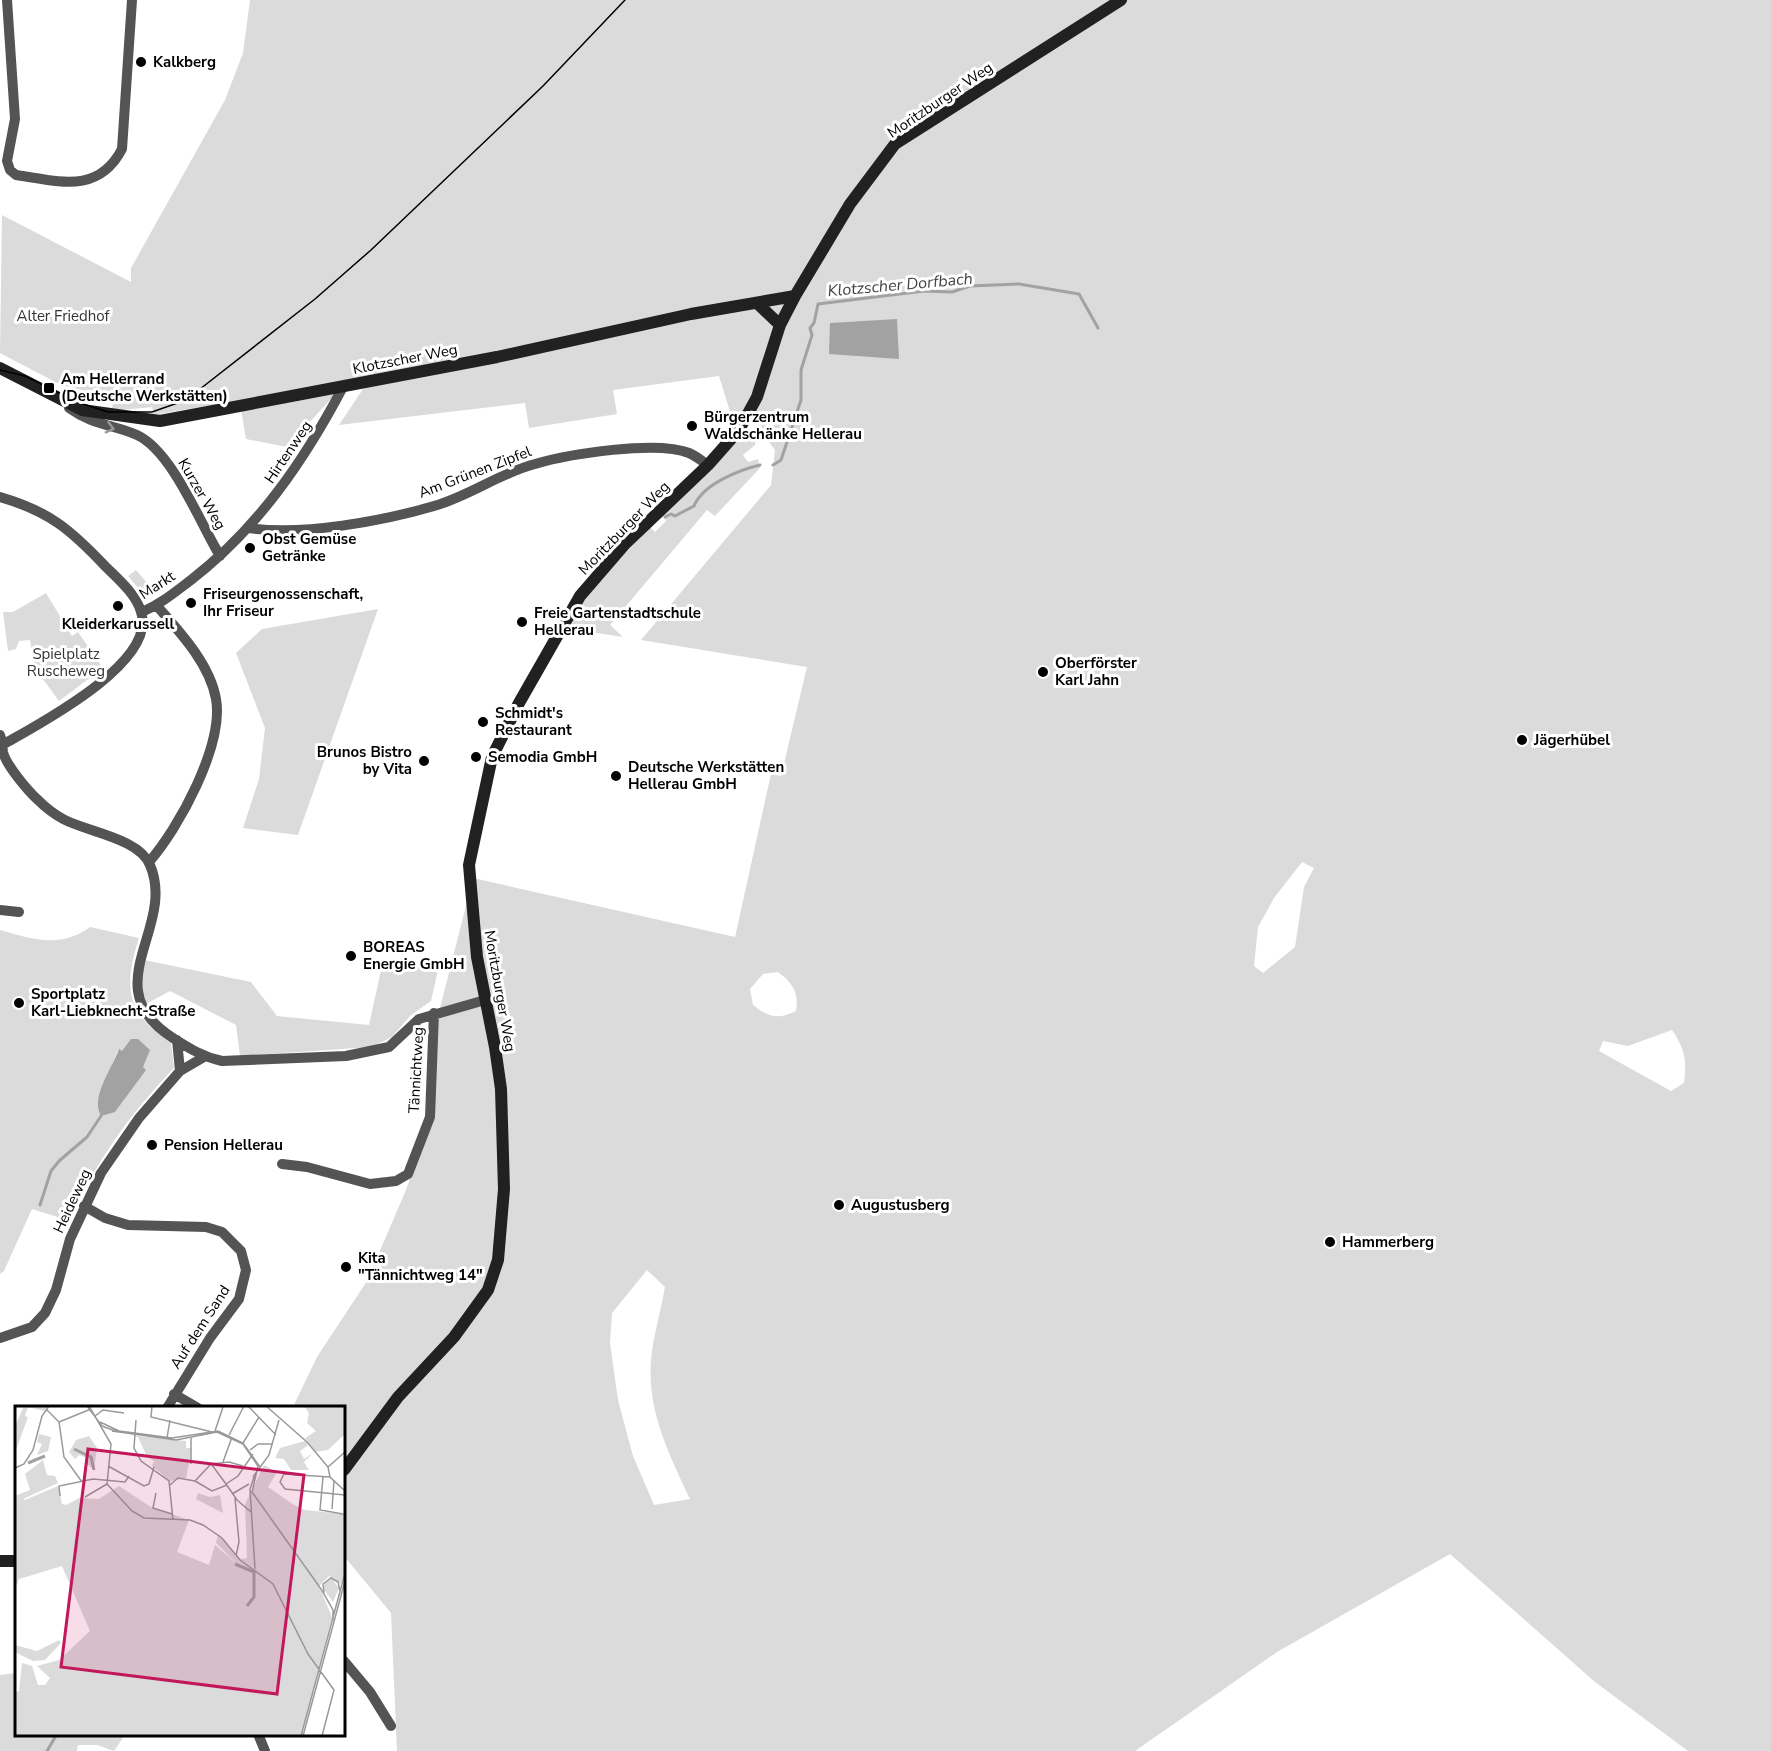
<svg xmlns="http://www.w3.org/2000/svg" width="1771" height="1751" font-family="'Nunito Sans',sans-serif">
<rect width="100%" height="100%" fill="#fff"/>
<!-- green -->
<path fill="#dbdbdb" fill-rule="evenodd" d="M250 0H1771V1751H1688L1595 1682 1450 1554 1277 1652 1135 1751H397L391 1613 344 1556V1408L293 1407 317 1357 367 1281 406 1190 432 1118 438 1016 473 878 735 937 771 774 781 776 807 667 641 640 771 485 775 450C767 440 755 417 745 412L733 421 719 376 613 390 617 414 529 428 525 403 339 425 365 386 279 394 154 415 152 407 111 411 115 397 63 386 0 353 2 215 131 282V268L225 100 243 53ZM1302 862 1314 868 1304 887 1295 947 1263 973 1254 966 1258 927 1274 898ZM778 972C793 983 799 993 796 1011 778 1020 768 1017 753 1005L750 989 763 974ZM1672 1030C1685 1049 1687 1061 1684 1083L1671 1091 1599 1051 1603 1041 1628 1046ZM647 1270 665 1287C661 1311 653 1336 651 1360 647 1411 669 1454 690 1499L654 1505 633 1456 618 1400 610 1343 612 1313Z
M339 390 287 447 246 439 241 409Z
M742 432H752L756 438 755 445 743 455 748 462 758 459 760 468 715 516 707 510 610 625 623 637 564 628 575 607 649 526 655 532 666 521 662 514Z
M136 570 148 584 155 586 146 597 128 576Z
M46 593 72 636 78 632 103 668 59 701 35 668 30 640 19 641 16 649 8 651 3 612H13Z
M378 609 298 835 243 828 259 779 265 728 236 653 262 629Z
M90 927 139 938C123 989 126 1012 171 1043L174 1068C130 1114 95 1162 70 1221L32 1209 4 1271 0 1274V930C32 939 60 949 90 927ZM118 1050 145 1070 115 1112 102 1090Z
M144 960 251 982 277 1016 369 1025 383 961 438 970 431 1001 411 1015 392 1037 371 1047 240 1056 236 1025 170 991 146 1004 140 986Z
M16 1673V1734L125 1735 114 1751 97 1745H78L77 1751H0V1675Z"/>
<!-- water -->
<path fill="#a2a2a2" d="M897 319 899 359 829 354 830 323Z
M131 1039H138L150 1050 143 1067 146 1070 115 1112 101 1116C90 1097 112 1069 119 1049L122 1051Z"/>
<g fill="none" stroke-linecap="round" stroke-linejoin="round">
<!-- stream -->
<path stroke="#a2a2a2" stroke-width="3" d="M773 465 781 460 801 400V370L812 335 810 328 814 323 818 304 924 291 952 292 970 286 1019 284 1079 294 1098 328
M665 517 671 514 675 516 694 506C703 484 739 470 760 465
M40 1205 51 1171 59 1161 87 1137 101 1116
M47 1751 57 1734"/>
<!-- street -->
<path stroke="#545454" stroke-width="10" d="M7 0 15 119 7 161 10 170 16 175C58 181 98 195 122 149L132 0
M69 408C94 426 112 424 137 435 172 451 200 523 220 556
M0 497C49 511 71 530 105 566 118 579 136 594 141 612 158 662 39 724 4 744
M249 528C302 536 383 521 434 506 469 496 500 473 535 464 569 454 657 440 689 453 696 456 702 461 708 465
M142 612C161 604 175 592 191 580 258 528 304 461 343 387
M0 735C3 742 2 745 3 752 6 765 28 791 38 800 45 807 54 814 63 819 87 832 139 838 150 865 177 928 93 987 173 1038 189 1048 203 1057 222 1061L346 1056 389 1047 419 1019 485 1000
M149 862C179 828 224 745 216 699 210 664 179 631 157 606
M0 910 19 912
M177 1040 180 1071
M282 1164 307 1167 370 1184 396 1181 408 1174 430 1117 434 1013
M84 1206 105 1218 128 1225 206 1227 222 1232 241 1251 246 1270 239 1299 210 1338 167 1408
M0 1338 32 1327 45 1313 56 1290 70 1239 101 1173 139 1118 180 1071 204 1057
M174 1394 198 1408
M344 1661 370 1692 391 1726
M258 1734 265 1751"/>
<!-- secondary -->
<path stroke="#212121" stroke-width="12" d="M757 303 780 325
M0 368 82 410 160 421 497 357 691 314 795 296
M344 1470 398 1397 454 1337 488 1290 498 1260 504 1189 501 1089 495 1047 477 957 469 865 492 757 519 703 580 596 624 545 708 465 739 430 757 397 780 325 795 296 850 204 895 144 1121 0
M0 1561H16"/>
<!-- tram -->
<path stroke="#000" stroke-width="1.5" d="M0 370 25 376 80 403 108 412H152L186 400 315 299 371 250 543 86 625 0"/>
</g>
<!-- one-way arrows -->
<defs><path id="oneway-chevron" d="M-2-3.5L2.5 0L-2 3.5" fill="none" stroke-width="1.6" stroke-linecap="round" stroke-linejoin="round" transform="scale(1.5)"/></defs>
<use stroke="#989898" href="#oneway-chevron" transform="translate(110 428) rotate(15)"/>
<!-- markers -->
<g fill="#000" stroke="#fff" stroke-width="2">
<circle cx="141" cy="62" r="6"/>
<rect x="43" y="382" width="12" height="12" rx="3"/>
<circle cx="692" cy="426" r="6"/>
<circle cx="250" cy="548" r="6"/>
<circle cx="191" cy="603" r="6"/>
<circle cx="118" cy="606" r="6"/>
<circle cx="522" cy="622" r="6"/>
<circle cx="1043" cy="672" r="6"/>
<circle cx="483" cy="722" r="6"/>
<circle cx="1522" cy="740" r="6"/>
<circle cx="476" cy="757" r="6"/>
<circle cx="424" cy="761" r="6"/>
<circle cx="616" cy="776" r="6"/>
<circle cx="351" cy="956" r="6"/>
<circle cx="19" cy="1003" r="6"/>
<circle cx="152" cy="1145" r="6"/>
<circle cx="839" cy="1205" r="6"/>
<circle cx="1330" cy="1242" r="6"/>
<circle cx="346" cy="1267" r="6"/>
</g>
<g text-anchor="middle" stroke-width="6" stroke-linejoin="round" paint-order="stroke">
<!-- poi labels -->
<g font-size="15" font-weight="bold" fill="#000" stroke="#fff" text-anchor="start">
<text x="153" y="67">Kalkberg</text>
<text x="61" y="384">Am Hellerrand<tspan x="61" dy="17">(Deutsche Werkstätten)</tspan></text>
<text x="704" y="422">Bürgerzentrum<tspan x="704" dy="17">Waldschänke Hellerau</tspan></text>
<text x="262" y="544">Obst Gemüse<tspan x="262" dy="17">Getränke</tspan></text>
<text x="203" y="599">Friseurgenossenschaft,<tspan x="203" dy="17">Ihr Friseur</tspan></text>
<text x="534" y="618">Freie Gartenstadtschule<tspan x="534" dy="17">Hellerau</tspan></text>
<text x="118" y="629" text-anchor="middle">Kleiderkarussell</text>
<text x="1055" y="668">Oberförster<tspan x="1055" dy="17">Karl Jahn</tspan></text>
<text x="495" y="718">Schmidt's<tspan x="495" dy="17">Restaurant</tspan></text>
<text x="1534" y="745">Jägerhübel</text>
<text x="412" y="757" text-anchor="end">Brunos Bistro<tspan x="412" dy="17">by Vita</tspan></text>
<text x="488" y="762">Semodia GmbH</text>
<text x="628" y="772">Deutsche Werkstätten<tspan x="628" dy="17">Hellerau GmbH</tspan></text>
<text x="363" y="952">BOREAS<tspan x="363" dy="17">Energie GmbH</tspan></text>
<text x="31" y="999">Sportplatz<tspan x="31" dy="17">Karl-Liebknecht-Straße</tspan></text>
<text x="164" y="1150">Pension Hellerau</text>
<text x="851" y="1210">Augustusberg</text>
<text x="1342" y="1247">Hammerberg</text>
<text x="358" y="1263">Kita<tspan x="358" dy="17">"Tännichtweg 14"</tspan></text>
</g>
<!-- street labels -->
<g font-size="15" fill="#000" stroke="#fff">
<text transform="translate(940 100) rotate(-34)" y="5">Moritzburger Weg</text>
<text transform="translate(405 359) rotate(-11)" y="5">Klotzscher Weg</text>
<text transform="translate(288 452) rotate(-56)" y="5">Hirtenweg</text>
<text transform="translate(475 472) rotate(-21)" y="5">Am Grünen Zipfel</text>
<text transform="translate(202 494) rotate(60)" y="5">Kurzer Weg</text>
<text transform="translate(624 528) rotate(-46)" y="5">Moritzburger Weg</text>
<text transform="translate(157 585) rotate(-33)" y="5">Markt</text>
<text transform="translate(500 991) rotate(80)" y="5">Moritzburger Weg</text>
<text transform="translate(416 1070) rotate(-87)" y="5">Tännichtweg</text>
<text transform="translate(72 1201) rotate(-65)" y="5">Heideweg</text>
<text transform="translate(200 1327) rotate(-57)" y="5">Auf dem Sand</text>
</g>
<!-- park labels -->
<g font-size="15" fill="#323232" stroke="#fff">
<text x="63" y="321">Alter Friedhof</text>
<text x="66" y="659">Spielplatz<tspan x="66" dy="17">Ruscheweg</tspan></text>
</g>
<!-- water labels -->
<g font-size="16" font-style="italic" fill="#434343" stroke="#fff">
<text transform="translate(900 284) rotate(-5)" y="6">Klotzscher Dorfbach</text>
</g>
</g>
<!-- overview -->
<g transform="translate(15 1406)">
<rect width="330" height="330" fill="#fff"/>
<path d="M9 0H33L29 5 13 1 10 10 13 11 0 47V20ZM289 0H330V28L313 44 300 46 290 32 301 25 292 17 294 7ZM24 28 36 31 33 45 22 49 27 38 22 36ZM114 29 171 35V42H177L171 72 155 75 137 60 139 55 132 51 123 31ZM74 30 82 42 79 64 71 57 72 52 64 49 60 53 54 46 61 34ZM290 35 293 39 285 45 289 53 298 47 289 56 294 64H276L269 53 260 52 265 42ZM28 54 32 69 40 70 43 77 8 93 2 89 15 84 10 68ZM249 59 262 66 253 81 279 99 290 104 328 108 330 103V165L326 178 314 170 304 180 317 211 286 330H0V286L4 285 7 257 17 260 23 279H30L35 272 22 260 44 254 75 225 47 160 4 173 0 183V88L10 94 43 80 47 98 51 99 64 92 84 93 104 80 136 101 174 114 162 146 194 159 200 139 222 158 201 137 203 129 226 153 232 152 230 98ZM183 87 195 91 205 89 208 107 181 93ZM317 173 324 182 318 196 308 182 310 176ZM44 234 46 237 30 254 18 255 0 246V239L22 245Z" fill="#dbdbdb"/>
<path fill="none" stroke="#a2a2a2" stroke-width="3" d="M59 43 76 51 79 64M13 57 30 50M220 158 239 166V191L232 200"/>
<path fill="none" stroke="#999" stroke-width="1.5" d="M72 0 87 20 103 26M74 0 96 38 92 78 117 105 129 112 175 114 188 119 207 132 225 154 258 178 293 248 319 284 307 330M137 0 136 11 197 26M233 0 261 29M251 0 292 36 313 61 315 71 330 85M32 4 44 16 49 51 67 76M80 10 88 4 109 7M121 14 119 42 126 55 154 75 158 114M44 16 76 3M85 16 104 25 157 32 203 25 228 37 245 61M97 25 161 34 202 26 228 38 243 60 237 86 306 183 318 204V214M200 25 208 1M214 29 229 0M152 32 155 14M228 37 244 11M235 44 243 38H258M208 56 217 31M176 58V32M197 59 211 78M93 60 129 80 134 78 139 61M313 61 330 46M0 62 9 58 18 44 27 10 34 0M238 71 254 49 264 14M239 71 235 83 240 163M308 71 305 104 328 108M315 71 269 68 265 76 270 83 330 89M180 75 196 58 214 56 228 60M180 75 197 85 212 79M211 78 223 70 238 48M211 78 222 94 236 106M155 79 163 72 180 75M141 87 138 102 157 108M217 88 234 78M45 90 44 80 78 73 110 76 114 70M70 91 92 78M220 92 224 136 221 150M317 103 319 74M309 187 308 178 316 172 323 176 325 185M286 330 330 167M288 330 330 175"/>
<path fill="#c2185b" fill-opacity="0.15" stroke="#c2185b" stroke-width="3" d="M73 43 289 69 262 288 46 261Z"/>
<rect width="330" height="330" fill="none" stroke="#000" stroke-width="3"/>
</g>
</svg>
